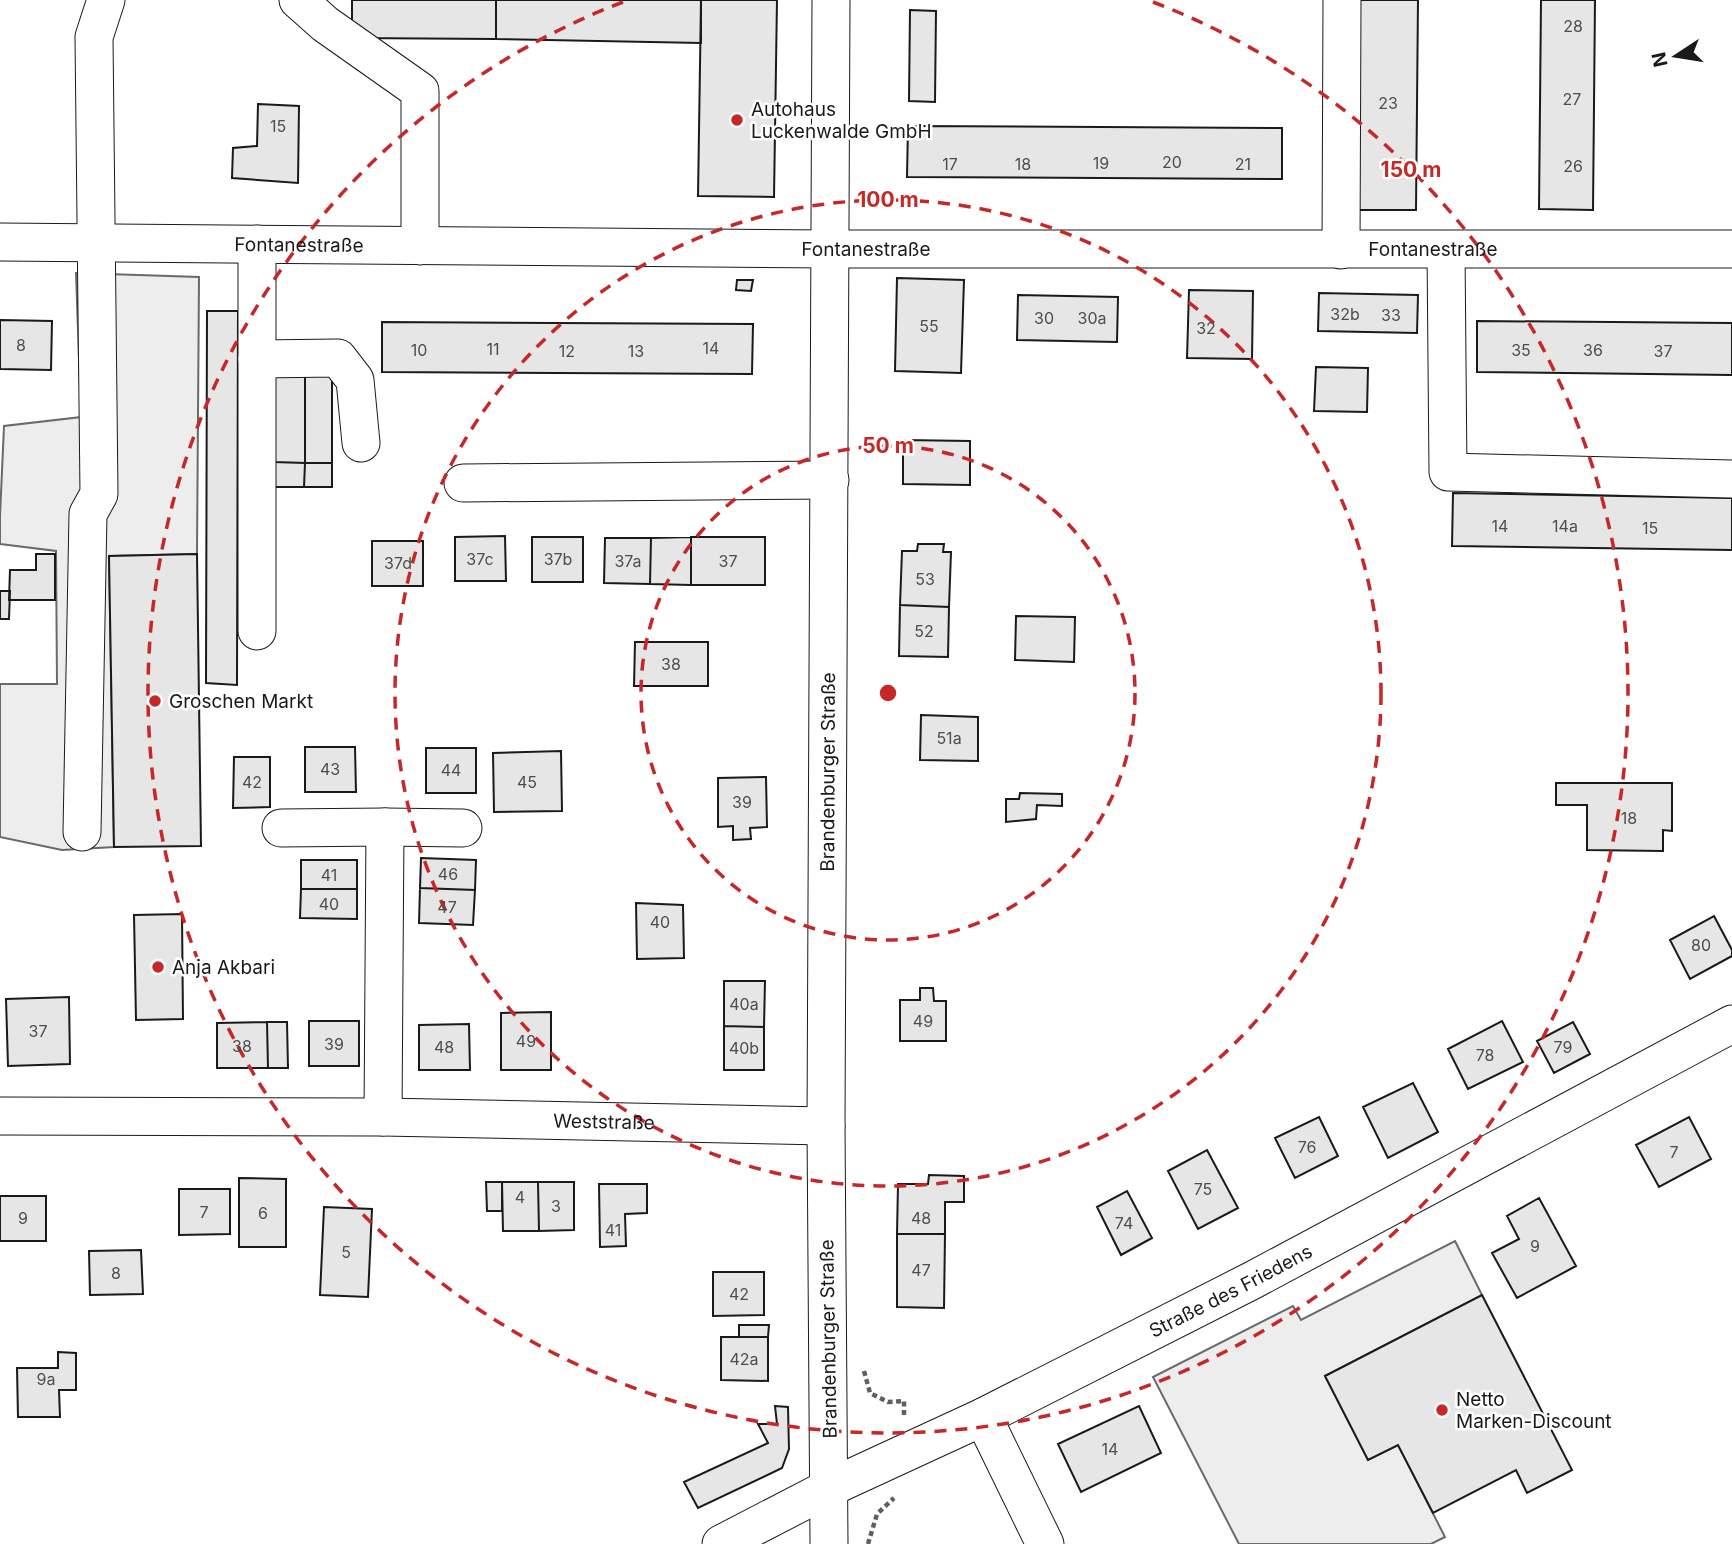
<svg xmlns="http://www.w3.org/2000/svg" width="1732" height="1544" font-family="Inter,sans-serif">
<rect width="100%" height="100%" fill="#fff"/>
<!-- parking -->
<path fill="#ededed" stroke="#6a6a6a" stroke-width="2" d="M76 273 199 277 197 554 109 556 114 847 62 850 0 837V684H57L56 551 0 544V516L4 426 81 417Z
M1455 1241 1482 1295 1325 1376 1368 1460 1398 1445 1445 1537 1431 1544H1239L1153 1377 1293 1306 1301 1320Z"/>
<!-- building -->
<path fill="#e6e6e6" stroke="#1a1a1a" stroke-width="2" d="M352 0H496V39L352 38Z
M496 0H701V43L496 39Z
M701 0H777L774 197 698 196Z
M1360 0H1418L1416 210H1358Z
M1541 0H1595L1593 210 1539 209Z
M910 10 936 11 935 102 909 101Z
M258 104 299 106 298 183 232 178 233 148 257 146Z
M908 126 1282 128V179L907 177Z
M897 278 964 280 961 373 895 371Z
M737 280H753L751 291 736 290Z
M1189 290 1253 291 1252 359 1187 358Z
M1319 293 1418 295 1417 333 1318 331Z
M1018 295 1118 297 1117 342 1017 340Z
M207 311H238L237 685 206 683Z
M0 320 52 321 51 370 0 369Z
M1477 321 1732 323V375L1477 372Z
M382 322 753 324 752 374 382 372Z
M1316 367 1368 368 1367 412 1314 411Z
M275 370 305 371V463L274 462Z
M305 371H332V463H305Z
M903 440 970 441V485L903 484Z
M274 462 305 463 304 487H274Z
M305 463H332V487H304Z
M1453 493 1732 498V550L1452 546Z
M505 536 506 581H455V537Z
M532 537H583V582H532Z
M691 537V585L650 584 651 538Z
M691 537H765V585H691Z
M605 538H651L650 584 604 583Z
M372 541H423V586H372Z
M918 544H944L943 552H951L949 607 900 605 902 551H917Z
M36 554H55V600H9L10 570H36Z
M197 554 201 846 114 847 109 556Z
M0 591H10L9 619H0Z
M900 605 949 607 948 657 899 656Z
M1016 616 1075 617 1074 662 1015 660Z
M635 642H708V686H634Z
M921 715 978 717V761L920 760Z
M305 747H355L356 792H305Z
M426 748H476V793H426Z
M561 751 562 811 494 812 493 753Z
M234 757H270V807L233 808Z
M766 777 767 827 750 828 751 839 733 840V826L718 827V778Z
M1556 783H1672V831L1663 830V851L1587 850V805H1556Z
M1020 793 1062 794V806L1037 805 1036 819 1006 822V799H1019Z
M421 858 476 860 475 890 420 888Z
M301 860H357V889H301Z
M420 888 475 890 473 925 419 923Z
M301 889H357V919L300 918Z
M636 903 683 905 684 958 637 959Z
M182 914 183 1019 136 1020 134 915Z
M1714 916 1732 950V956L1690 979 1670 940Z
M724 981H765L764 1027 724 1026Z
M920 988H933L934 1001H946V1041H900V1000H920Z
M69 997 70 1064 8 1066 6 999Z
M551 1012V1070H501V1013Z
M309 1021H359V1066H309Z
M1502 1021 1523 1062 1468 1089 1448 1049Z
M267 1022 268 1068H217V1023Z
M267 1022H287L288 1068H268Z
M1573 1022 1590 1054 1554 1073 1537 1041Z
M469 1024 470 1070H419V1025Z
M724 1026 764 1027V1070H724Z
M1413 1083 1438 1132 1388 1158 1363 1107Z
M1319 1117 1338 1156 1295 1178 1275 1138Z
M1689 1117 1711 1159 1659 1187 1636 1145Z
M1207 1150 1238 1208 1198 1229 1168 1171Z
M929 1175 964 1176V1202H945V1234H897L898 1184H928Z
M239 1178 286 1179V1247H239Z
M486 1182H502V1211H487Z
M502 1182H538L539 1231H503Z
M538 1182H574V1230L539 1231Z
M599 1184H647V1213L625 1214 626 1246 600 1247Z
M179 1189H230V1234L179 1235Z
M1127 1191 1152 1238 1121 1255 1097 1207Z
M0 1196H46V1241H0Z
M1539 1198 1576 1266 1517 1298 1492 1253 1519 1239 1507 1216Z
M324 1207 372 1209 368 1297 320 1295Z
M897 1234H945L944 1308 897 1307Z
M141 1250 143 1294 90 1295 89 1251Z
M713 1272H764V1315L713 1316Z
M1482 1295 1572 1470 1527 1493 1516 1470 1433 1513 1398 1445 1368 1460 1325 1376Z
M739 1325H769L768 1337H739Z
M721 1337H768V1381L721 1380Z
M58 1352 76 1353V1390H59L60 1417H18L17 1368H58Z
M775 1406 788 1407 789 1449 782 1468 698 1508 684 1482 768 1443 758 1424H777Z
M1139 1406 1161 1453 1081 1492 1058 1444Z"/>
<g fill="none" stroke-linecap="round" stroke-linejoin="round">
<defs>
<g id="minor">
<path d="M298 0 325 24 420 91V246"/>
<path id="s1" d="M0 242 831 249H1732"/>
<path d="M257 244V631"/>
<path d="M1341 250 1342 0"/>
<path d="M1446 250 1448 472 1732 479"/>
<path d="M257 359 338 358 355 380 361 443"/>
<path d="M463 483 830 480"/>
<path d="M385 827 463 828"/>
<path d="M281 828 385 827 383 1117"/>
<path d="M82 832 88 514 99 494 94 37 106 0"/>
<path id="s2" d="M0 1116 383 1117 826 1126"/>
<path d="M983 1417 1045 1544"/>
<path id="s3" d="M721 1544 829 1488 983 1417 1253 1280 1732 1024"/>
<path id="s4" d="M829 1544 826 1126 831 0"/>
</g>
</defs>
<!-- minor casing -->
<use href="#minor" stroke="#1a1a1a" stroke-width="39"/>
<!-- path -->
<path stroke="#5f5f5f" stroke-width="4.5" stroke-dasharray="5 3.5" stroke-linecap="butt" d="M864 1371 870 1393 888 1402 904 1401V1417
M868 1544 877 1514 894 1498"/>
<!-- minor -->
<use href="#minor" stroke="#fff" stroke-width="37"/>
</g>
<!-- distance rings -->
<g fill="none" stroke="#c62828" stroke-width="3.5" stroke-dasharray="12 9">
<circle cx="888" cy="693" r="247"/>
<circle cx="888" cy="693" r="493"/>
<path d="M1153 2A740 740 0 1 1 623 2"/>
</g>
<!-- markers -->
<g fill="#c62828" stroke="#fff" stroke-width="2.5">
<circle cx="737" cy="120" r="7"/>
<circle cx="155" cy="701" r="7"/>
<circle cx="158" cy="967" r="7"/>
<circle cx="1442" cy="1410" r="7"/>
</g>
<g text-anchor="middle" stroke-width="5" stroke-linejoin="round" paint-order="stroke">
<!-- number labels -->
<g font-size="16" fill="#4d4d4d">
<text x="1573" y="32">28</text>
<text x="1572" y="105">27</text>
<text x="1388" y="109">23</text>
<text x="278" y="132">15</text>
<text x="1172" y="168">20</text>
<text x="1101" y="169">19</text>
<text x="950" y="170">17</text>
<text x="1023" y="170">18</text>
<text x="1243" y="170">21</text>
<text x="1573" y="172">26</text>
<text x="1345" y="320">32b</text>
<text x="1391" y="321">33</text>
<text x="1044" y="324">30</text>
<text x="1092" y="324">30a</text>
<text x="929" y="332">55</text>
<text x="1206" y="334">32</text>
<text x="21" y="351">8</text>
<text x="711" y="354">14</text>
<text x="493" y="355">11</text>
<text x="419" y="356">10</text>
<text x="1521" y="356">35</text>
<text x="1593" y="356">36</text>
<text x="567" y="357">12</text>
<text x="636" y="357">13</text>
<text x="1663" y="357">37</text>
<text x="1500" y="532">14</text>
<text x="1565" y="532">14a</text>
<text x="1650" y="534">15</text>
<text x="480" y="565">37c</text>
<text x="558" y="565">37b</text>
<text x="628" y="567">37a</text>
<text x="728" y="567">37</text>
<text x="398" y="569">37d</text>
<text x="925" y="585">53</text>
<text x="924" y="637">52</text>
<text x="671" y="670">38</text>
<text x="949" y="744">51a</text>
<text x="330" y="775">43</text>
<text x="451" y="776">44</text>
<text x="252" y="788">42</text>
<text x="527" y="788">45</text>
<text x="742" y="808">39</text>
<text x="1629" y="824">18</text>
<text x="448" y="880">46</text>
<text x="329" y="881">41</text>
<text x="329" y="910">40</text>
<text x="447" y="913">47</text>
<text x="660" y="928">40</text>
<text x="1701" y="951">80</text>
<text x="744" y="1010">40a</text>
<text x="923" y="1027">49</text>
<text x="38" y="1037">37</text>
<text x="526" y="1047">49</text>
<text x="334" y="1050">39</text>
<text x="242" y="1052">38</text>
<text x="444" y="1053">48</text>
<text x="1563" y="1053">79</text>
<text x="744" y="1054">40b</text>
<text x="1485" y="1061">78</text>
<text x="1307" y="1153">76</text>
<text x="1674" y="1158">7</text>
<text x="1203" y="1195">75</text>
<text x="520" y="1203">4</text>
<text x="556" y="1212">3</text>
<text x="204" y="1218">7</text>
<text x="263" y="1219">6</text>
<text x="23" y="1224">9</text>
<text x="921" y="1224">48</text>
<text x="1124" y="1229">74</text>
<text x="613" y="1236">41</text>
<text x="1535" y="1252">9</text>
<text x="346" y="1258">5</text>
<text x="921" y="1276">47</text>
<text x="116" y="1279">8</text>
<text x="739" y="1300">42</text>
<text x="744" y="1365">42a</text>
<text x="46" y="1385">9a</text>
<text x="1110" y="1455">14</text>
</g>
<!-- poi labels -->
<g font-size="19" fill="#1a1a1a" stroke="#fff" text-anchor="start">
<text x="751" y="116">Autohaus<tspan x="751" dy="22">Luckenwalde GmbH</tspan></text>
<text x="169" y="708">Groschen Markt</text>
<text x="172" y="974">Anja Akbari</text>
<text x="1456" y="1406">Netto<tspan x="1456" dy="22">Marken-Discount</tspan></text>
</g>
<!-- street labels -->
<g font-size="19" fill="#1a1a1a" stroke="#fff">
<text dy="7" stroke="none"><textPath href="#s1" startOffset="299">Fontanestraße</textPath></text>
<text dy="7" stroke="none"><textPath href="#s1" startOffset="866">Fontanestraße</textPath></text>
<text dy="7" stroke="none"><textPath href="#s1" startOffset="1433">Fontanestraße</textPath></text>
<text dy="7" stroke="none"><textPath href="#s4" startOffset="772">Brandenburger Straße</textPath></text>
<text dy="7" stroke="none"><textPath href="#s2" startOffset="604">Weststraße</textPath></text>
<text dy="7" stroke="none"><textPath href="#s3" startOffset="569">Straße des Friedens</textPath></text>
<text transform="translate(828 1339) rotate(-91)" y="7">Brandenburger Straße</text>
</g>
</g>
<circle cx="888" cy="693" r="10" fill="#c62828" stroke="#fff" stroke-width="3.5"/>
<g font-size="21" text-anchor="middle" font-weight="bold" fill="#c62828" stroke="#fff" stroke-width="5" stroke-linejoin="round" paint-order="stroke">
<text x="1411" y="177">150 m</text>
<text x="888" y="207">100 m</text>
<text x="888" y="453">50 m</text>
</g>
<!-- north arrow -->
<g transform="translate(1676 56) rotate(258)" stroke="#ffffff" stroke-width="5" paint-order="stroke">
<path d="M0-5L12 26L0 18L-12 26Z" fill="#1a1a1a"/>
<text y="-10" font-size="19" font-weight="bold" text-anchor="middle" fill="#1a1a1a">N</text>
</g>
</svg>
